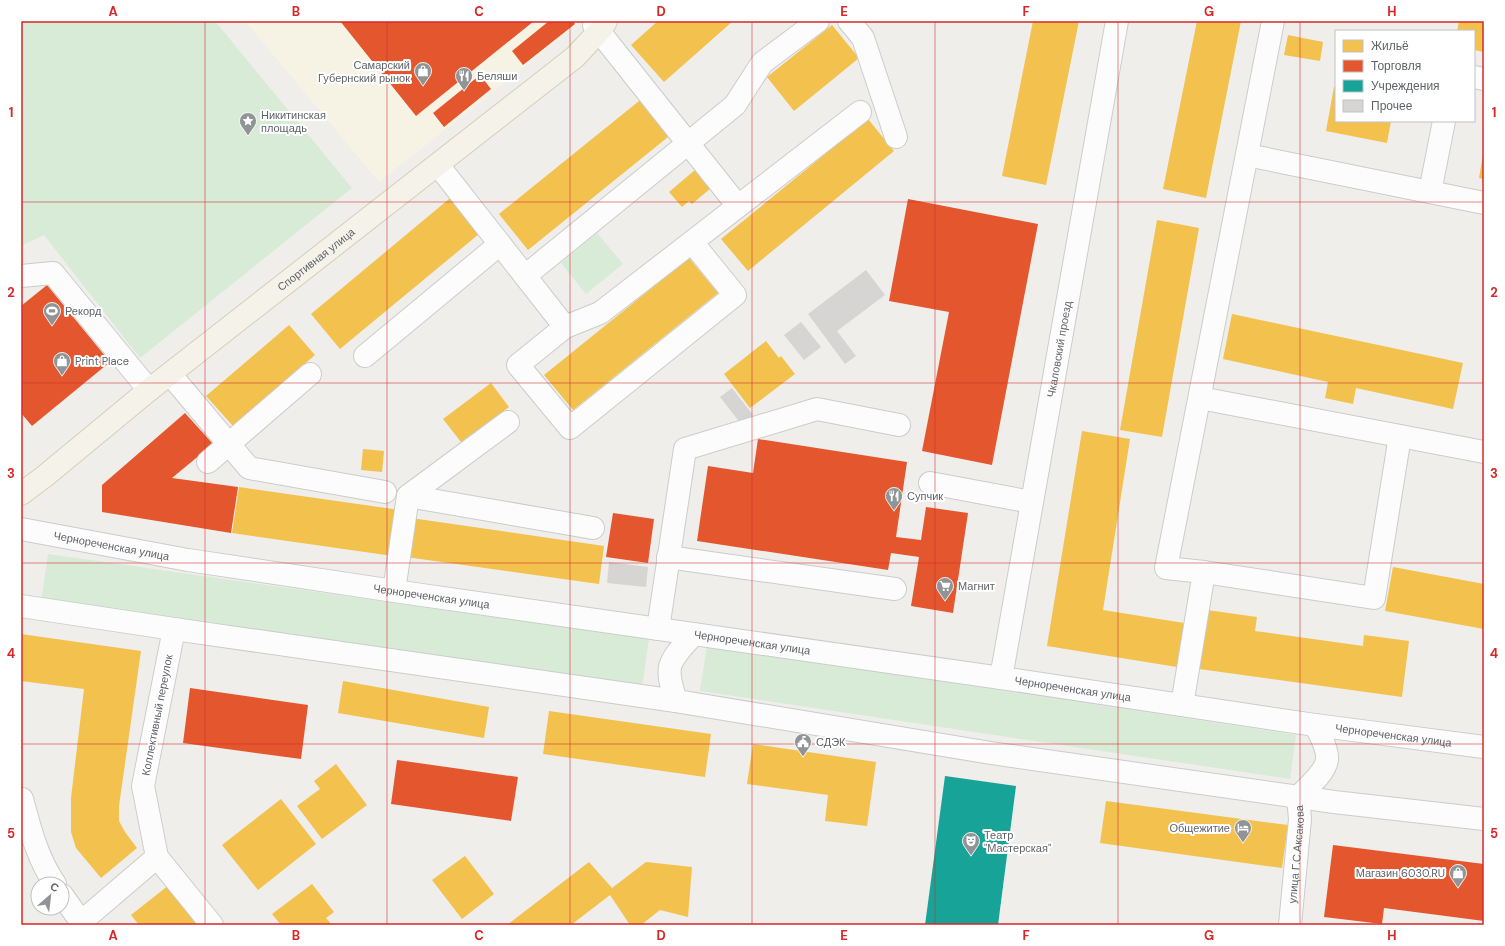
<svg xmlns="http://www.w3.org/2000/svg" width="1505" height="946" font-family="'DM Sans',sans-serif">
<rect width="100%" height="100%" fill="#efeeea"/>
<!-- commercial -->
<path fill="#f7f3e4" d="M245 21H580L572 29 379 182Z"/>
<!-- green -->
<path fill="#d8ebd6" d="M21 21H215L352 188 140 358 44 235 21 246Z
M597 233 623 264 586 294 561 263Z
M48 554 649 639 642 687 41 602Z
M707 646 1296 735 1290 779 700 691Z"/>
<!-- homes -->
<path fill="#f2c14e" d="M658 21H733L664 82 631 45Z
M1033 21H1079L1046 185 1002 176Z
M1197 21H1241L1206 198 1163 189Z
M1459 21H1484V52L1474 50V31H1457Z
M832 25 859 58 794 111 767 77Z
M1288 35 1323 42 1320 61 1284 55Z
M1334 87H1336V121H1391L1387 143 1326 131Z
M644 97 673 133 528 250 499 214Z
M868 119 894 151 748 271 721 239Z
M1483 154H1484V179L1479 178Z
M695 170 711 188 692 204 689 201 682 207 669 192Z
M455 194 485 229 340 349 311 314Z
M1157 220 1199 228 1162 437 1120 430Z
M689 258 718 293 573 410 544 375Z
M1232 314 1463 363 1453 409 1356 388 1353 404 1325 398 1328 382 1223 359Z
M289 325 315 355 233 426 206 396Z
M766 341 779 358 781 356 795 374 750 408 724 374Z
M491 383 509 407 461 442 443 419Z
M1082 431 1130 439 1103 610 1184 623 1177 667 1047 646Z
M363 449 384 451 382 472 361 470Z
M239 487 400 510 393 556 232 533Z
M411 518 604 546 599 584 406 557Z
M1393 567 1484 584V629L1385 611Z
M1207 610 1257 617 1255 631 1363 646 1364 635 1409 641 1402 697 1199 669Z
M21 634 141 651 119 806V821L125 832 137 848 101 878 76 848 71 832V798L84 689 21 681Z
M343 681 489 707 484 738 338 713Z
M549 711 711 734 705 777 543 754Z
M753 744 876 762 867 826 825 821 828 795 747 784Z
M336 764 367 805 322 839 297 806 320 789 314 781Z
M281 799 316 844 258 890 222 845Z
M1106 801 1288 825 1282 868 1100 843Z
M465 856 494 894 462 919 432 880Z
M589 862 612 888 646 862 692 867 688 917 660 910 641 925H630L610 895 571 925H507Z
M312 884 334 912 326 918 332 925H281L272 914Z
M169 885 200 925H139L131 915Z"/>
<!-- shops -->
<path fill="#e4572e" d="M340 21H534L416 116Z
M549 21H573L575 24 523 65 512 51Z
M480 75 491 89 444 127 433 113Z
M908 199 1038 224 992 465 922 451 949 312 889 301Z
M47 285 110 362 32 426 21 413V306Z
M185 413 213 444 172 478 238 487 231 533 102 512V485Z
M758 439 907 462 896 537 921 540 926 507 968 513 953 613 911 606 919 557 891 553 888 570 697 541 708 466 753 473Z
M613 513 654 519 648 563 606 557Z
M190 688 308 705 301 759 183 743Z
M397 760 518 777 511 821 391 804Z
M1333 845 1484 864V921L1384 908 1382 924 1324 917Z"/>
<!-- public -->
<path fill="#17a398" d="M945 776 1016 786 998 925H925Z"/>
<!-- building -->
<path fill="#d6d5d3" d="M866 270 885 295 837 331 856 356 845 364 808 314Z
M801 322 821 347 804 360 784 335Z
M732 388 753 415 741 424 720 397Z
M609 562 648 567 646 587 607 583Z"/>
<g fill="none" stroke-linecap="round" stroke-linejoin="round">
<defs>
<g id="minor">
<path d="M849 21 863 38 896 137"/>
<path d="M594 25 738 206"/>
<path d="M1474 77 1484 79"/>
<path d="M1247 155 1484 203"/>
<path d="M438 165 565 327"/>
<path d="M1430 192 1444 121"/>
<path d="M692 242 735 295 570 428 518 365 565 327 600 313 860 112"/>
<path d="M21 276 53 273 149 390"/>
<path d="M525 276 735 105 762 63 818 21"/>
<path d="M365 356 500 244"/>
<path d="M170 374 249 468 385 492"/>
<path d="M1200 398 1484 452"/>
<path d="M208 462 310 374"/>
<path d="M930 483 1031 502"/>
<path d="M408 496 593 528"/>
<path id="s1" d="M21 529 188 560 394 591 1001 678 1315 725 1484 747"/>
<path d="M668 557 895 589"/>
<path d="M1204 572 1374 598 1400 436"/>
<path d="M394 591 408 496 508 422"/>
<path d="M21 606 174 629 676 701 991 753 1334 802 1484 819"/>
<path d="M174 629 143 786 157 857 212 925"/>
<path d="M658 629 685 449 817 409 899 425"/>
<path id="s2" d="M1001 678 1117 21"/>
<path d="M676 701C673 691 668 678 670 667 673 655 685 644 694 634"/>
<path d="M1182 705 1204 572 1166 568 1273 21"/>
<path d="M1298 797C1307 788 1325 773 1327 760 1328 750 1320 734 1315 725"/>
<path d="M22 799C30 828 37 858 55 884"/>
<path d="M62 895 81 922 157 857"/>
<path id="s3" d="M1290 925 1300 819 1298 797"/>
</g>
<g id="major">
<path id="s4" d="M21 494 45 476 149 390 575 57 602 28 606 21"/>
</g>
</defs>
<!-- minor casing -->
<use href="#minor" stroke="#cbcccc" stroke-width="24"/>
<!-- major casing -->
<use href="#major" stroke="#d7ceb8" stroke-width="24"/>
<!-- minor -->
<use href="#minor" stroke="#fdfcfc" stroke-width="22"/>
<!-- major -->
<use href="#major" stroke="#f4f2e9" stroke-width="22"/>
</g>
<!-- grid -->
<path fill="none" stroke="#d62828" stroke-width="1" stroke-opacity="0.55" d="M205 21V925M387 21V925M570 21V925M752 21V925M935 21V925M1118 21V925M1300 21V925M21 202H1484M21 383H1484M21 563H1484M21 744H1484"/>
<!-- icons -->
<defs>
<symbol id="shop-pin" viewBox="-11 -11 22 30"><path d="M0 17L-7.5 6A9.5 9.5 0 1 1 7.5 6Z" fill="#919496" stroke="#fff"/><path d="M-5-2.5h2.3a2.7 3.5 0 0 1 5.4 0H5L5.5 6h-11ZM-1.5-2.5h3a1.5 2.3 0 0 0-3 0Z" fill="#fff"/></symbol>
<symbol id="restaurant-pin" viewBox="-11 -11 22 30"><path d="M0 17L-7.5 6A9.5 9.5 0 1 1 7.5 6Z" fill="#919496" stroke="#fff"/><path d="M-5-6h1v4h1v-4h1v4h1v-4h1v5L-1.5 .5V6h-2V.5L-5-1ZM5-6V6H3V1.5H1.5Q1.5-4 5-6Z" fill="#fff"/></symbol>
<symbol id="sight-pin" viewBox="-11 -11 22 30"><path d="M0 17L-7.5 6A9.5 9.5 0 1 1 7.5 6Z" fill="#919496" stroke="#fff"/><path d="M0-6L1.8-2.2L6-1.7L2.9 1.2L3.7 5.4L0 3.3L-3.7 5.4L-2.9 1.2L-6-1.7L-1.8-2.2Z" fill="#fff"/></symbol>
<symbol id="stadium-pin" viewBox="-11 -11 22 30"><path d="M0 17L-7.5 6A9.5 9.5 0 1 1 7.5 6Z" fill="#919496" stroke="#fff"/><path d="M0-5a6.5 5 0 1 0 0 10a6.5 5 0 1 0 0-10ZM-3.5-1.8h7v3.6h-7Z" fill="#fff"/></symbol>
<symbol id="supermarket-pin" viewBox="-11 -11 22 30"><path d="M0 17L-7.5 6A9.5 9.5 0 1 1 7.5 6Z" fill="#919496" stroke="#fff"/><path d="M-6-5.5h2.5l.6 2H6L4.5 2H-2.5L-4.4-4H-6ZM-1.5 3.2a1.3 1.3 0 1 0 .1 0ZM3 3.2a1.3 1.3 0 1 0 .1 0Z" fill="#fff"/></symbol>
<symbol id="civic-pin" viewBox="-11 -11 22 30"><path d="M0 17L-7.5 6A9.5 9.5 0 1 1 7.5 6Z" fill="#919496" stroke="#fff"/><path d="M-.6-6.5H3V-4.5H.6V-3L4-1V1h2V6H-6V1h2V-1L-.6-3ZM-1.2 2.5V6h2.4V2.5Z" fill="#fff"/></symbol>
<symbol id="hotel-pin" viewBox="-11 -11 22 30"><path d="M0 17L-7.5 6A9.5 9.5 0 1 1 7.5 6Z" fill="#919496" stroke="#fff"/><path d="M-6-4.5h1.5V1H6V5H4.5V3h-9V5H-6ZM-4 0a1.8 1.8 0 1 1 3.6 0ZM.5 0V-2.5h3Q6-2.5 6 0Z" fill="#fff"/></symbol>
<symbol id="theatre-pin" viewBox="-11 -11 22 30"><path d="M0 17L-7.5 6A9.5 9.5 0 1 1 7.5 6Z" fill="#919496" stroke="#fff"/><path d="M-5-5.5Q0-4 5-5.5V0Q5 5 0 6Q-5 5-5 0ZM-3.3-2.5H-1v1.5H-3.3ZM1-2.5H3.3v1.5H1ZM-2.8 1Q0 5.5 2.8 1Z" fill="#fff"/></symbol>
</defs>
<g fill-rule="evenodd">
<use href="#shop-pin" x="413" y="61" width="20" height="27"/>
<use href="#restaurant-pin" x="454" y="66" width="20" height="27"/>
<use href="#sight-pin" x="238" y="111" width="20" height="27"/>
<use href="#stadium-pin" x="42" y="301" width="20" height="27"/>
<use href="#shop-pin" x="52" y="351" width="20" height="27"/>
<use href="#restaurant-pin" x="884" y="486" width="20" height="27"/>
<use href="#supermarket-pin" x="935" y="576" width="20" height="27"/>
<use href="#civic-pin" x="793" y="732" width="20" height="27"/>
<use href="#hotel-pin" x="1233" y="818" width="20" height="27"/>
<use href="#theatre-pin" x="961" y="831" width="20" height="27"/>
<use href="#shop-pin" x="1448" y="863" width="20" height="27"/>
</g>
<g text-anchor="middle" stroke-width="4" stroke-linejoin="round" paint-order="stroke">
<!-- poi labels -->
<g font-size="11" fill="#5f6368" stroke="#fff" text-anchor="start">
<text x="410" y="69" text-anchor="end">Самарский<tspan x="410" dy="13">Губернский рынок</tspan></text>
<text x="477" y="80">Беляши</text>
<text x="261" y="119">Никитинская<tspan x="261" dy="13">площадь</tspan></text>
<text x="65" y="315">Рекорд</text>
<text x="75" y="365">Print Place</text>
<text x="907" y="500">Супчик</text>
<text x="958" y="590">Магнит</text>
<text x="816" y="746">СДЭК</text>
<text x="1230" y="832" text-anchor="end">Общежитие</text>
<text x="984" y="839">Театр<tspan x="984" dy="13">"Мастерская"</tspan></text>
<text x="1445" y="877" text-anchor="end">Магазин 6030.RU</text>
</g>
<!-- street labels -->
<g font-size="11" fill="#5f6368" stroke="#fff">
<text dy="4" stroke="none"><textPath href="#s4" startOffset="377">Спортивная улица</textPath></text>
<text dy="4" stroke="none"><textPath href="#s2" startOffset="334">Чкаловский проезд</textPath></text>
<text dy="4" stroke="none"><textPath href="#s1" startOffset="92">Чернореченская улица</textPath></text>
<text dy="4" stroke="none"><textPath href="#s1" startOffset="416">Чернореченская улица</textPath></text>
<text dy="4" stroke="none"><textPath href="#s1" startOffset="740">Чернореченская улица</textPath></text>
<text dy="4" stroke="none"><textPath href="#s1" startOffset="1064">Чернореченская улица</textPath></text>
<text transform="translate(157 715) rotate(-79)" y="4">Коллективный переулок</text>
<text dy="4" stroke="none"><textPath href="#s1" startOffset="1388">Чернореченская улица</textPath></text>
<text dy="4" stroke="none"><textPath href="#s3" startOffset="71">улица Г.С.Аксакова</textPath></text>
</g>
</g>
<!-- border -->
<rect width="1505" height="946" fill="none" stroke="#ffffff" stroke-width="44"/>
<!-- legend -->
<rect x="1335" y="30" width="140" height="92" fill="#ffffff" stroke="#bfc1c3"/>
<rect x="1343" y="40" width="20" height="12" fill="#f2c14e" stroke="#bfc1c3"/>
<text x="1371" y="50" font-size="12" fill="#5f6368">Жильё</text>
<rect x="1343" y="60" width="20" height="12" fill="#e4572e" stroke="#bfc1c3"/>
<text x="1371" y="70" font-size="12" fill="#5f6368">Торговля</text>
<rect x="1343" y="80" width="20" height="12" fill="#17a398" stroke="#bfc1c3"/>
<text x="1371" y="90" font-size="12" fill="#5f6368">Учреждения</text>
<rect x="1343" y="100" width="20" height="12" fill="#d6d5d3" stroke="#bfc1c3"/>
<text x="1371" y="110" font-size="12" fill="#5f6368">Прочее</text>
<!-- north arrow -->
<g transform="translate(50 896) rotate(28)"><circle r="19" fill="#ffffff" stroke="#bfc1c3"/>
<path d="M0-3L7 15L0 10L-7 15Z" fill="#919496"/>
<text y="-6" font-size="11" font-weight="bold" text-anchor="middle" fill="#5f6368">С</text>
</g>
<rect x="22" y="22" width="1461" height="902" fill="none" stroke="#d62828" stroke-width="1.5"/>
<g font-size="13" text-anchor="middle" font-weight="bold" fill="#d62828">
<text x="113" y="16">A</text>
<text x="296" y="16">B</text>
<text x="479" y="16">C</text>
<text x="661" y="16">D</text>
<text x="844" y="16">E</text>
<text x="1026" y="16">F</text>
<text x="1209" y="16">G</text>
<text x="1392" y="16">H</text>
<text x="11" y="117">1</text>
<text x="1494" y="117">1</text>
<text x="11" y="297">2</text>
<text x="1494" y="297">2</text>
<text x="11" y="478">3</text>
<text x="1494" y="478">3</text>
<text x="11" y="658">4</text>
<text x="1494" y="658">4</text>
<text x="11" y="838">5</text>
<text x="1494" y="838">5</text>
<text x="113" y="940">A</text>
<text x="296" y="940">B</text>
<text x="479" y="940">C</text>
<text x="661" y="940">D</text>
<text x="844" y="940">E</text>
<text x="1026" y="940">F</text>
<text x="1209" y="940">G</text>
<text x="1392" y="940">H</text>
</g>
</svg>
